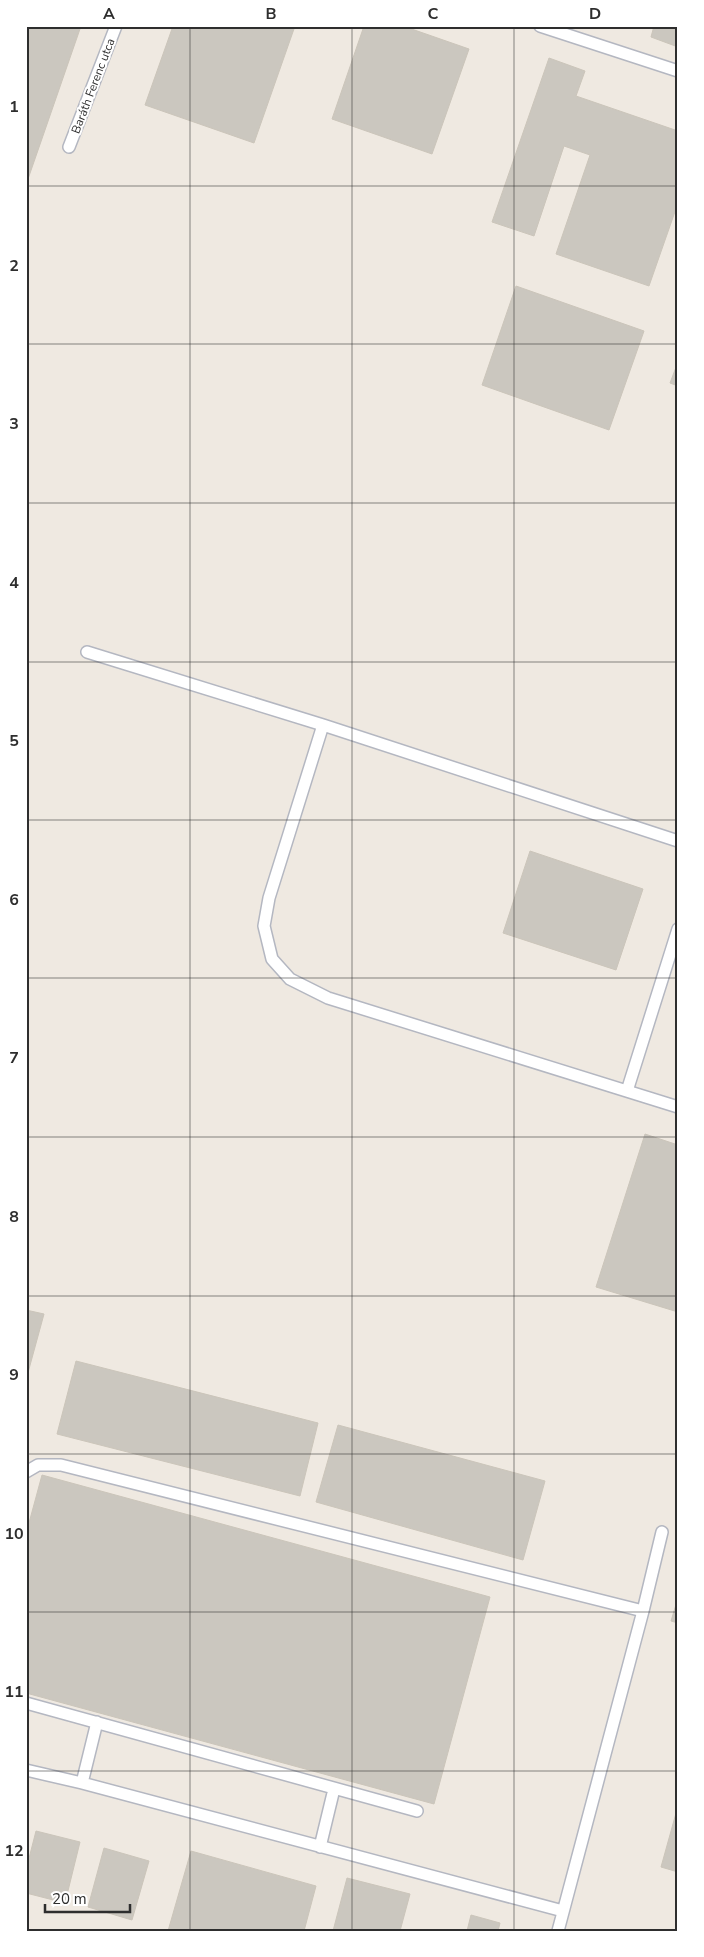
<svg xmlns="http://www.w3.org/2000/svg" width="704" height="1957" font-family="'Nunito Sans',sans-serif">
<rect width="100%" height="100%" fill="#efe9e1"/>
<!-- building -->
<path fill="#cbc7bf" stroke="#cbc5ba" d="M26 26H81L28 179 26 178Z
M173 26H295L254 143 145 105Z
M364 26H403L469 49 432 154 332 119Z
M654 26H678V47L651 37Z
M549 58 585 71 576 96 678 131V203L649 286 556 254 590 155 564 146 534 236 492 222Z
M516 286 644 331 609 430 482 385Z
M678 362V386L670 383Z
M530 851 643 889 616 970 503 933Z
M645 1134 678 1145V1312L596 1287Z
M26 1310 44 1314 26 1380Z
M76 1361 318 1423 300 1496 57 1434Z
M338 1425 545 1481 523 1560 316 1502Z
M42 1475 490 1597 434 1804 26 1693V1534Z
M678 1598V1623L671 1621Z
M678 1806V1872L661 1867Z
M36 1831 80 1842 65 1903 26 1893V1870Z
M104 1848 149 1861 132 1920 88 1907Z
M191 1851 316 1886 304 1931H168Z
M347 1878 410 1894 400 1931H333Z
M471 1915 500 1923 498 1931H467Z"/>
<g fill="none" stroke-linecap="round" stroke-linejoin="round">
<defs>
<path id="lane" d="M540 26 678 71
M69 147 116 26
M87 652 323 725 678 841
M323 725 269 898 264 926 272 959 290 979 328 998 678 1107
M627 1091 678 929
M26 1472 38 1465H61L643 1611
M26 1703 417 1811
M26 1770 82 1783 563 1911
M82 1783 97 1722
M320 1847 334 1789
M558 1931 643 1611 662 1532"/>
</defs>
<!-- lane casing -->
<use href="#lane" stroke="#b4b7c1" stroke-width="14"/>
<!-- lane -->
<use href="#lane" stroke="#fff" stroke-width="11"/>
</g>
<!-- grid -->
<path fill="none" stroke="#2e2e2e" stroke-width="1" stroke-opacity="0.55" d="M190 26V1931M352 26V1931M514 26V1931M26 186H678M26 344H678M26 503H678M26 662H678M26 820H678M26 978H678M26 1137H678M26 1296H678M26 1454H678M26 1612H678M26 1771H678"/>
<g text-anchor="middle" stroke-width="4" stroke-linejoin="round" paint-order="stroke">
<!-- street labels -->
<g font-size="12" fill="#2e2e2e" stroke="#fff">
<text transform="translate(93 86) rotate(-69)" y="4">Baráth Ferenc utca</text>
</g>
</g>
<!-- border -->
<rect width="704" height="1957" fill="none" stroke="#ffffff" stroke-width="55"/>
<!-- scale -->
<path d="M45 1904v8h85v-8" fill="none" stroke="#2e2e2e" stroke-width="2.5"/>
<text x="52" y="1904" font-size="15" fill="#2e2e2e" stroke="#ffffff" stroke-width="4" paint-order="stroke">20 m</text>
<rect x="28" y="28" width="648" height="1902" fill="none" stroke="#2e2e2e" stroke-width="2"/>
<g font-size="16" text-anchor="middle" font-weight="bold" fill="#2e2e2e">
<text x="109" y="19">A</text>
<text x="271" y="19">B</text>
<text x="433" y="19">C</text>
<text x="595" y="19">D</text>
<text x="14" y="112">1</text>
<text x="14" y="271">2</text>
<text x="14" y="429">3</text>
<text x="14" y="588">4</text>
<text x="14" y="746">5</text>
<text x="14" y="905">6</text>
<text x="14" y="1063">7</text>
<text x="14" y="1222">8</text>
<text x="14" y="1380">9</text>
<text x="14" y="1539">10</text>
<text x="14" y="1697">11</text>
<text x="14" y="1856">12</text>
</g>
</svg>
